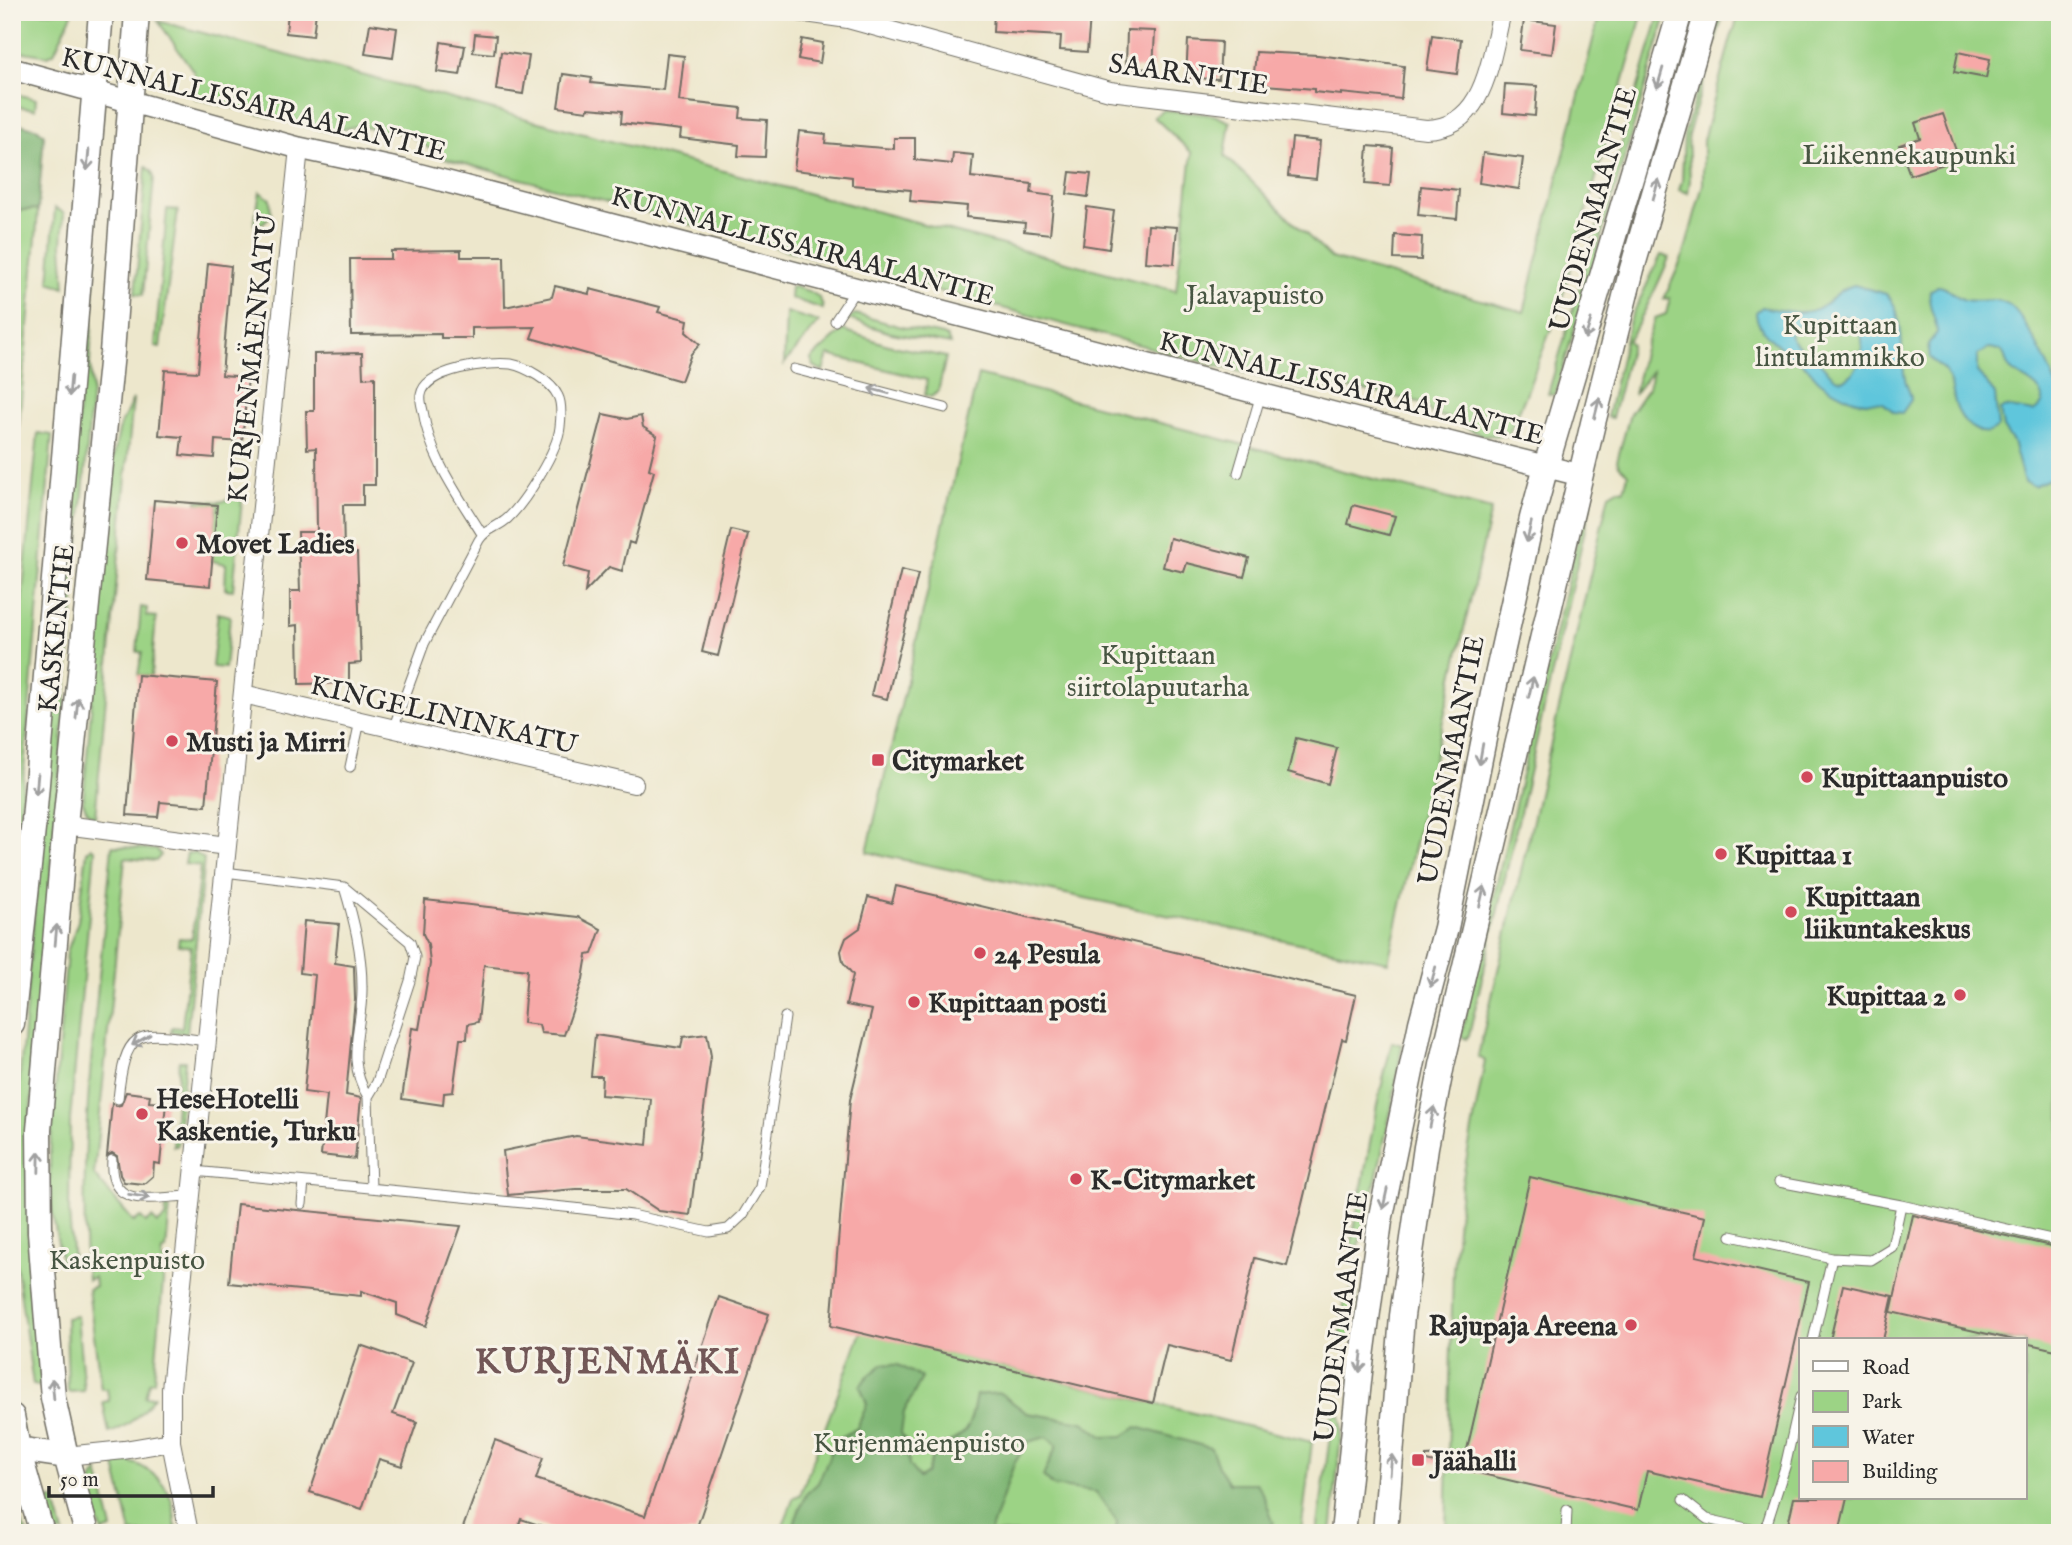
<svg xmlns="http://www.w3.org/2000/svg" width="2072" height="1545" font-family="'IM FELL English',serif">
<rect width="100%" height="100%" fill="#f7f3e8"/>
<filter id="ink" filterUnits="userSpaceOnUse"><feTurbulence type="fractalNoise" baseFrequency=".0143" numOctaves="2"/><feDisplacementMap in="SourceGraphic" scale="14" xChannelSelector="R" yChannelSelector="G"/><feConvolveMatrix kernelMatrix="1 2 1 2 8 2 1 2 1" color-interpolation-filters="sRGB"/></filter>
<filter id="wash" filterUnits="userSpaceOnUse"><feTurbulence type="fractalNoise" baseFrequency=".00686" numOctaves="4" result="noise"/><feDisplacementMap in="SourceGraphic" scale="28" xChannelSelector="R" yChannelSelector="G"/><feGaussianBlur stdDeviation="1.57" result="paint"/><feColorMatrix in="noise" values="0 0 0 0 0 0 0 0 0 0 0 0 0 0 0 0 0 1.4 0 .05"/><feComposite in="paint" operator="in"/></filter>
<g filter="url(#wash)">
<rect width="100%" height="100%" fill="#ede7cc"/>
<!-- green -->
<path fill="#9cd385" stroke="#647f58" stroke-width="2" fill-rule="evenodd" d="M12 12H73L54 53 48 56 12 50Z
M1600 12H1643L1560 305 1525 397 1508 436 1481 435 1445 417 1432 414 1423 403 1358 389 1308 390 443 158 409 135 357 126 330 132 195 98 194 72 158 21 1176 291 1192 153 1154 117 1164 110 1214 115 1230 122 1225 156 1331 258 1524 312Z
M1660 12H1667L1555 395 1548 394Z
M1720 12H1724L1688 135 1690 181 1688 193 1679 190 1682 181 1684 135Z
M1740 12H2060V1533H1446L1453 1270 1461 1188 1485 1061 1478 1056 1609 494 1618 489 1624 490 1628 474 1619 466 1617 461 1630 414 1648 388 1653 369 1634 395 1643 352 1655 318 1666 314 1670 298 1664 299 1684 254 1703 184V140L1731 38ZM1801 1340H2025V1498H1801Z
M12 93 36 99 35 109 12 106Z
M146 167 151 171 154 177 143 295 135 294Z
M260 192 270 199 271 215 263 223 254 224Z
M55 208 64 213 62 245 65 287 49 282Z
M38 209 36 238 12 499V211Z
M167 209 178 210 160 347 155 346Z
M93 248 96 249 90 364 92 389 28 1142C25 1228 32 1302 42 1387L33 1385 12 1233V1165Z
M1661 255 1669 257C1666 268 1633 337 1628 340L1631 345 1612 418 1607 417 1630 320Z
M791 286C805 290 822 292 823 309L790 298Z
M786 312 819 322 784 364Z
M855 314 902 327 943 335 947 337 950 344 891 333 848 319Z
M843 330 888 345 946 357 938 392 931 397 925 395 927 380 828 355 823 371 814 366 811 359Z
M978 375 1491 510 1388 962 867 852Z
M133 399 95 818 87 811 83 802 113 459 120 426Z
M38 433 52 435 12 914V704Z
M233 498 242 500 233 590 225 589 226 564 212 561 217 506 197 504V500L220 502Z
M1586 502 1591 503 1480 987 1469 1035 1466 1039 1461 1036Z
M141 607 147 608 146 616 156 617 151 676 138 675 142 652H137Z
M218 613 230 616 225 668 212 667Z
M112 846 157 850 161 855 156 861 125 858 94 1175 134 1222 140 1217 146 1223 152 1218 158 1224 165 1218 166 1207 170 1208 166 1250 163 1251 162 1260H165L154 1381 149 1382 145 1397 154 1396C143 1413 128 1427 109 1433L103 1402 109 1401 107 1389H101L88 1289 95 1286 94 1277 87 1280C77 1135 99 990 112 846Z
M91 847 95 850 70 1120 69 1212 73 1264 62 1265 50 1201V1153L67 952 78 921 87 852Z
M187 853H195L204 859 187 1033 171 1032 172 1027 182 1028 191 947 178 945 179 938 192 939 200 866 185 864Z
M1392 1042 1402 1045 1393 1101 1365 1231 1357 1247 1351 1246 1377 1105Z
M179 1061H185L177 1146H173Z
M1352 1290 1358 1291 1352 1335 1347 1341 1340 1334 1345 1295Z
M77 1316 84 1391 68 1392 66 1318Z
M861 1332 1312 1442 1301 1533H780L794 1497 800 1495Z
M1333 1413 1340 1415 1342 1424 1332 1524 1330 1533H1317Z
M119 1460C141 1462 164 1477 171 1499 175 1509 175 1522 176 1533H131L114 1461Z
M98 1471 112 1529 102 1532C96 1512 83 1488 98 1471Z
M54 1499 64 1533H56L46 1501Z
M12 1506 27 1533H12Z"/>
<!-- forest -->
<path fill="#7db572" stroke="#54704e" stroke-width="2" d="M12 122 38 129 44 135 38 209 12 211Z
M883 1364 898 1365 922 1378 904 1412 901 1433 908 1445 909 1465 919 1478 927 1473 935 1447C969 1438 970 1426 976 1395L1000 1393 1027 1413 1083 1422 1104 1437 1123 1436 1137 1427 1211 1448 1219 1468 1229 1483H1256C1266 1496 1267 1508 1274 1522L1266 1533H1116L1117 1522 1096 1492 1053 1486 1043 1476 1057 1445 1046 1437 1028 1442 1014 1464 990 1533H790L806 1494 818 1483 836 1440 857 1428 867 1404 860 1386 867 1377Z"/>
<!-- water -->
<path fill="#5fc6dc" stroke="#457884" stroke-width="2" fill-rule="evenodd" d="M1854 285 1886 294C1906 311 1900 355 1905 379 1906 387 1911 392 1911 400L1902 413 1894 412 1883 403C1872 401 1863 404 1851 399 1842 395 1830 389 1822 383 1816 379 1812 372 1807 367 1791 354 1755 334 1756 312L1762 307C1779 310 1807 317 1822 306 1834 298 1839 289 1854 285ZM1840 316C1877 317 1861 385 1839 379 1831 377 1824 366 1818 361 1809 352 1794 346 1790 334 1797 318 1816 326 1829 322 1833 320 1836 318 1840 316Z
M1937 286C1949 286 1954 297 1965 300 1979 303 1996 296 2008 304 2024 313 2056 379 2060 398 2063 416 2060 454 2060 474L2034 486 2024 482 2013 442 2003 428 2000 410 2005 407 2033 412C2063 393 2017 377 2010 369 2002 358 2010 350 1988 348L1977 356V372L1995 394 1998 427C1983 441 1965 425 1958 411 1952 399 1954 385 1946 373 1942 367 1935 363 1930 358L1928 344 1937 333C1937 317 1927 311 1930 291Z"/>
<g id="blocks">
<!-- building -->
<path fill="#f7a9a8" d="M288 12H316L313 36 286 33Z
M994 12H1037L1090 17 1087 52 1060 50 1061 36 993 32Z
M1524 20 1556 24 1552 54 1520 50Z
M370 24 397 28 393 58 365 54Z
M1127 30 1155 31 1153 69 1126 68Z
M475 34 496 36 494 54 473 52Z
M1432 35 1461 39 1457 74 1427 70Z
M802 39 823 43 820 63 798 59Z
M1188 40 1221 42 1219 79 1186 78Z
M441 42 465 46 460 75 437 72Z
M501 52 529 56 523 94 496 90Z
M1256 52 1318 55 1404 66 1401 99 1341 93V95L1314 92V89L1253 84Z
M1958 52 1990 59 1986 78 1954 72Z
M667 54 684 56 679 101 741 108 740 118 767 120 765 157 738 156 739 145 680 138 681 130 621 123 622 111 588 108 587 111 558 107 563 74 592 78 591 83 663 90Z
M1505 84 1537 86 1535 116 1503 113Z
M1943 114 1959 159 1910 175 1899 145 1920 138 1915 123Z
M799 131 826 134 825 143 894 149V138H915V160L952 164 953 153 973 155 971 177 1032 184 1031 193 1054 196 1050 234 1024 231 1025 223 966 217 967 206 910 201 911 190 852 185V177L794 170Z
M1292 138 1320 141 1316 179 1288 176Z
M1368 146 1393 148 1390 186 1365 184Z
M1483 153 1523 158 1519 189 1479 183Z
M1070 172 1091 174 1088 197 1067 194Z
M1421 186 1459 190 1457 219 1418 215Z
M1087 207 1114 211 1109 249 1083 245Z
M1148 225 1177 227 1174 264 1145 262Z
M1395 235 1422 237 1421 260 1394 259Z
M461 250V257H504L505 307 552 297 555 286 589 294 590 289 660 307 658 312 688 320 686 332 700 344 691 354 681 381 531 338 535 327 472 328V338H441V334L351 335 350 259H391V251Z
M208 263 231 266 222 375 248 377 242 442 215 440 214 458 180 455 182 437 159 435 165 370 198 372Z
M362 353 363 378 375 377V485H363V505H343L344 553H357L361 663 349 664V683L299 684 298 625 290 626V591H300L298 532H317L316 448 307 449 306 411H314V354Z
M603 414 627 419 641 416 643 427 657 436 649 469 654 471 634 544 629 542 622 571 609 567 585 592 588 573 563 566Z
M154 500 217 505 210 586 147 580Z
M1353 505 1395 516 1389 535 1348 524Z
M731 530 748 534 718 656 702 652Z
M1170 538 1249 558 1244 577 1187 563 1184 572 1163 567Z
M901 570 918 574 887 699 871 695Z
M138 675 217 682 206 806 160 802 158 817 127 815Z
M1296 738 1337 748 1328 784 1288 772Z
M896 886 1356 995 1346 1040 1342 1039 1287 1266 1255 1258 1231 1360 1167 1345 1153 1403 831 1326 850 1100 872 1010 846 1005 853 975 843 962 841 951 846 938 860 928 868 897 892 903Z
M425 900 578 917 601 929 592 954 587 955 583 979 564 1035 541 1033 539 1025 523 1023 527 970 484 965 478 1022 468 1024 467 1039H460L453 1092 444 1093 443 1105 402 1099 412 1028 419 1029 430 964 428 944 423 934Z
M304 921 339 924 335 963 354 966 355 999 346 1095 361 1098 355 1159 321 1155 327 1095 304 1092 315 975 300 973Z
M707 1034 711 1056 690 1215 659 1211 626 1189H576L508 1195 503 1151 576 1136 647 1145 651 1099 601 1095 602 1076H591L595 1035 681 1048 683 1037Z
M126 1092 150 1095 149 1102 166 1103 160 1164 154 1163 153 1176 144 1184 124 1182 120 1175 117 1156 112 1153 107 1156 112 1103 116 1106 121 1105Z
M1530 1177 1705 1217 1696 1256 1809 1282 1760 1497 1647 1471 1638 1510 1426 1461V1456L1466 1454Z
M237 1204 461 1226 426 1326 397 1315V1303L361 1291V1296L229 1283Z
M1913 1215 2060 1248V1351L2025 1343V1340H2014L1891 1312Z
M1843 1285 1893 1296 1883 1340H1830Z
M719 1297 769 1314 695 1533H563L521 1519 516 1533H461L495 1440 543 1458 536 1479 645 1516Z
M360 1345 412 1363 393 1414 417 1422 402 1466 379 1459 362 1509 310 1492Z
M1794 1498H1847L1839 1533H1786Z"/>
</g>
</g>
<g filter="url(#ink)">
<use href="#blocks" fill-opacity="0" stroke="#6f6d63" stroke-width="2"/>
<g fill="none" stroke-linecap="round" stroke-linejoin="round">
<defs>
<path id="service" d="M835 321 856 289
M794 369 945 408
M1238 473 1261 394
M393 729 424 644 479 540C485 529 499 527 508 518 525 502 558 450 560 427 561 418 562 404 558 396 551 381 526 367 511 364 490 361 425 369 421 395 420 400 422 407 423 411 430 458 458 495 482 534
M350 767 360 721
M225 872 344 887C354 920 362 952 362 987 363 1028 344 1058 368 1097
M344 887 410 942 415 957 410 981 377 1082 368 1097 371 1188
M118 1099C126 1022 140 1033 207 1041
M112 1160C108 1212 157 1196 191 1196
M194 1171 574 1208 632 1215 709 1232 728 1229 743 1215 760 1187 785 1017
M1779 1182 1901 1205 2060 1241
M302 1204 304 1182
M1731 1236 1832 1258
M1813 1340 1832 1258 1871 1260 1892 1247 1901 1205
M1683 1500 1707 1519 1764 1532
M1566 1533 1567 1510
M1764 1533 1785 1467 1801 1396"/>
<path id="minor" d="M799 12 848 19 1110 91 1426 129C1486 128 1490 58 1502 12
M243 694 634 784
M65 825 227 846
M66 1456 124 1450 171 1442
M189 1533 171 1442V1389L299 148"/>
<path id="tertiary" d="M12 69 299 148 402 170 1368 422 1580 475"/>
<path id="secondary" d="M12 1024 34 820 101 12
M12 1416 18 1449 42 1533
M18 1449 66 1456
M87 1533 66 1456 53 1398 40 1232 39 1130 65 825 112 353 137 12
M1343 1533 1360 1372 1380 1221 1421 1023 1446 928 1494 689 1532 518 1546 466 1680 12
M1385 1533 1402 1316 1426 1147 1442 1065 1593 423 1632 269 1707 12"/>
</defs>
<!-- service casing -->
<use href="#service" stroke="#6f6d63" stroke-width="11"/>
<!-- minor casing -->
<use href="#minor" stroke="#6f6d63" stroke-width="20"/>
<!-- tertiary casing -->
<use href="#tertiary" stroke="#6f6d63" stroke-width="24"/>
<!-- secondary casing -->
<use href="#secondary" stroke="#6f6d63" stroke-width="27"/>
<!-- service -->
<use href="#service" stroke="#fff" stroke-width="9"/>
<!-- minor -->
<use href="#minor" stroke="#fff" stroke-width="18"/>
<!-- tertiary -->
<use href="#tertiary" stroke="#fff" stroke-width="21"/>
<!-- secondary -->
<use href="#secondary" stroke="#fff" stroke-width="24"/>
</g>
<!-- one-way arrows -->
<defs><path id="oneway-shaft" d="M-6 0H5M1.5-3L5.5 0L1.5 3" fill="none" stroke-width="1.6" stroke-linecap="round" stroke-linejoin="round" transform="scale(1.75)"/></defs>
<g stroke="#a0a0a0">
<use href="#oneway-shaft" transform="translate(1660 78) rotate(106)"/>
<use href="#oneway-shaft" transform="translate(88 160) rotate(95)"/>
<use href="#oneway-shaft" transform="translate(1656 189) rotate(-74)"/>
<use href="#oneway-shaft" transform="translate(1588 329) rotate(107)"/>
<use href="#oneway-shaft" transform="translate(70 386) rotate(95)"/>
<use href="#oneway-shaft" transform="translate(879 391) rotate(-165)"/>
<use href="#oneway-shaft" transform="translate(1597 408) rotate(-76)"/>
<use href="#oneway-shaft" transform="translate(1529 532) rotate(103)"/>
<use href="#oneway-shaft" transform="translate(1531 687) rotate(-77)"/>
<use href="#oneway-shaft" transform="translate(77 708) rotate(-84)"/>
<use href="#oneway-shaft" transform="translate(1481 754) rotate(100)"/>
<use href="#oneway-shaft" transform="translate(37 784) rotate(95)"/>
<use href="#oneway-shaft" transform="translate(1482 896) rotate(-77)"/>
<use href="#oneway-shaft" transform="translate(56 935) rotate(-85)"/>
<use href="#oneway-shaft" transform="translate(1433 977) rotate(105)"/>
<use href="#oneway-shaft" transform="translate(141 1040) rotate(150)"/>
<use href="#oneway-shaft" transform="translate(1432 1117) rotate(-79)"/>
<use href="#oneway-shaft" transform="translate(39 1162) rotate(-89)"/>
<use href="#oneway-shaft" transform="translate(139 1196) rotate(9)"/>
<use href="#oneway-shaft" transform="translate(1385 1199) rotate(102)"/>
<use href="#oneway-shaft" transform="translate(1361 1362) rotate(97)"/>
<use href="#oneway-shaft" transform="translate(53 1389) rotate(-95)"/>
<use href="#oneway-shaft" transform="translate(1391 1465) rotate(-85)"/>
</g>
</g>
<!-- markers -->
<g fill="#d1495b" stroke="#f7f3e8" stroke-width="2.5">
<circle cx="182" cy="543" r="7"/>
<circle cx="172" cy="741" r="7"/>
<rect x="871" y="753" width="14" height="14" rx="3.5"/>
<circle cx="1807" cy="777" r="7"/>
<circle cx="1721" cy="854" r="7"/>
<circle cx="1791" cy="912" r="7"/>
<circle cx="980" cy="953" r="7"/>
<circle cx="1960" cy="995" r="7"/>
<circle cx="914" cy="1002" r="7"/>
<circle cx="142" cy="1114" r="7"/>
<circle cx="1076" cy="1179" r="7"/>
<circle cx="1631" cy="1325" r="7"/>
<rect x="1411" y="1453" width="14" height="14" rx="3.5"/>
</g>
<g text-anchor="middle" stroke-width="6" stroke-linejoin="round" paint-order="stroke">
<!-- street labels -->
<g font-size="28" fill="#2b2b2b" stroke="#f7f3e8">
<text transform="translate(1189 73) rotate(8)" y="10">SAARNITIE</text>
<text transform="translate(254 103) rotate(14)" y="10">KUNNALLISSAIRAALANTIE</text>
<text transform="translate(1592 209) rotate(-74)" y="10">UUDENMAANTIE</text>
<text transform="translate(803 245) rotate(15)" y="10">KUNNALLISSAIRAALANTIE</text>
<text transform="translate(251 358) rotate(-84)" y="10">KURJENMÄENKATU</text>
<text transform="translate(1352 387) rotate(14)" y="10">KUNNALLISSAIRAALANTIE</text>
<text transform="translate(55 628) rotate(-84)" y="10">KASKENTIE</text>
<text transform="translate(444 714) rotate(13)" y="10">KINGELININKATU</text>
<text transform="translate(1450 760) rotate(-79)" y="10">UUDENMAANTIE</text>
<text transform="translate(1340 1317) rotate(-82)" y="10">UUDENMAANTIE</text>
</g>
<!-- park labels -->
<g font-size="28" fill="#475542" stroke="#f7f3e8">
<text x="1909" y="164">Liikennekaupunki</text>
<text x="1255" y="304">Jalavapuisto</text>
<text x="1840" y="334">Kupittaan<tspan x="1840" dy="32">lintulammikko</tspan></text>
<text x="1158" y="664">Kupittaan<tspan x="1158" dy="32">siirtolapuutarha</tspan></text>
<text x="127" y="1269">Kaskenpuisto</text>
<text x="919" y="1452">Kurjenmäenpuisto</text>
</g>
<!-- poi labels -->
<g font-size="28" font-weight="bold" fill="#2b2b2b" stroke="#f7f3e8" text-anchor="start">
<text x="196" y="553">Movet Ladies</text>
<text x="186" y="751">Musti ja Mirri</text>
<text x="892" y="770">Citymarket</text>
<text x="1821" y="787">Kupittaanpuisto</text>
<text x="1735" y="864">Kupittaa 1</text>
<text x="1805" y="906">Kupittaan<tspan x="1805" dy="32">liikuntakeskus</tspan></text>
<text x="994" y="963">24 Pesula</text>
<text x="1946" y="1005" text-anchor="end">Kupittaa 2</text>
<text x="928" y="1012">Kupittaan posti</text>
<text x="156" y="1108">HeseHotelli<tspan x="156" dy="32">Kaskentie, Turku</tspan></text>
<text x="1090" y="1189">K-Citymarket</text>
<text x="1617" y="1335" text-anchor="end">Rajupaja Areena</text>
<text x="1432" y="1470">Jäähalli</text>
</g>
<!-- district labels -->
<g font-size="35" font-weight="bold" letter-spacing="2" fill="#725757" stroke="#f7f3e8">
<text x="608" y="1373">KURJENMÄKI</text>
</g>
</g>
<!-- margin -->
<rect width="2072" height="1545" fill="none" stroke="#f7f3e8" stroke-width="42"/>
<!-- legend -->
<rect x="1799" y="1338" width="228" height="161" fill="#f7f3e8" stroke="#a5a39c" stroke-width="2"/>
<rect x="1813" y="1361" width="35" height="10" fill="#ffffff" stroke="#a5a39c" stroke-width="2"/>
<text x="1862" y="1374" font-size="21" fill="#2b2b2b">Road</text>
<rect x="1813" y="1391" width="35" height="21" fill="#9cd385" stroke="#a5a39c" stroke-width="2"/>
<text x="1862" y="1408" font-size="21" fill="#2b2b2b">Park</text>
<rect x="1813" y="1426" width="35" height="21" fill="#5fc6dc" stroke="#a5a39c" stroke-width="2"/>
<text x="1862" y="1444" font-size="21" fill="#2b2b2b">Water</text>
<rect x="1813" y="1461" width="35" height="21" fill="#f7a9a8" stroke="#a5a39c" stroke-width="2"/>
<text x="1862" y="1478" font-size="21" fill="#2b2b2b">Building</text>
<!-- scale -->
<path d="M49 1486v10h164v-10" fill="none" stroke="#2b2b2b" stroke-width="3.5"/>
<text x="60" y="1486" font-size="21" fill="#2b2b2b" stroke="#f7f3e8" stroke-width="5" paint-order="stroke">50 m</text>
</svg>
